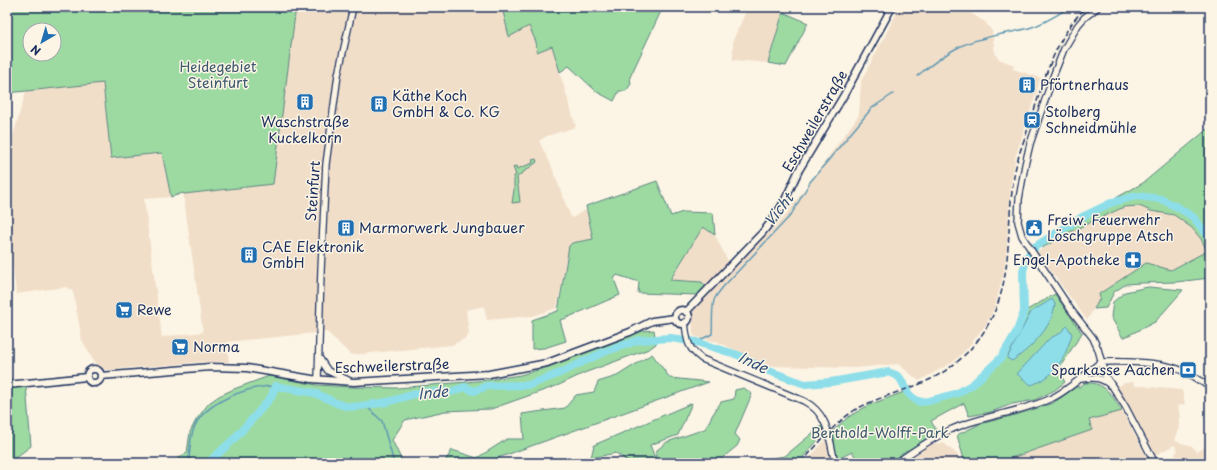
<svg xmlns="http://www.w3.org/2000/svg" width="1217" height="470" font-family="'Playpen Sans',sans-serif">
<rect width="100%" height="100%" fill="#fcf5e5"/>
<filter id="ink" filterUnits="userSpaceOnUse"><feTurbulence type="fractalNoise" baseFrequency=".025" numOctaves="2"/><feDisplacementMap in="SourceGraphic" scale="8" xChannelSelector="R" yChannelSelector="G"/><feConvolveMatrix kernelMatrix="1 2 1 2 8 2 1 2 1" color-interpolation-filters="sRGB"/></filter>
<g filter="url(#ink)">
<!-- built -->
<path fill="#f1dec9" d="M295 7H449L455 14 464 7H502L509 36 529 25 536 42 537 52 552 46 576 127 547 136 539 141 551 165 570 215 572 218 585 210 587 211 593 239 572 243 569 246 557 308 533 316 487 320 484 306 466 310 469 332 466 338 452 345 351 355 327 332 227 342 229 362H202L105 370 94 362 82 340 73 292 71 290 66 287 16 294 7 214V156L26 91 103 82 111 158 162 153 171 197 144 199 162 337 203 332 183 193 270 184Z
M748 7H773L783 12 768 63 733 60V40Z
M900 7H961L985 22 992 31 995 53 999 59 1014 65 1013 69 1041 78 1016 155 1011 183 1006 256 1003 276 995 307 987 323 966 350 953 362 919 381 898 364 856 368 769 366 718 342 695 337 693 334 692 312 785 216 859 115 861 81Z
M1124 206H1139L1151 211 1174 215 1192 228 1201 239 1207 251 1171 270 1146 264 1099 294 1100 298 1087 320 1037 252 1074 230Z
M703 227 715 235 729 263 706 287 701 282 670 281Z
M1133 382 1135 386H1144L1150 387 1182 390 1185 404 1178 406 1180 417 1179 418V427L1175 441 1192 446 1197 452 1208 445 1210 448V463H1174L1177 461 1174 457 1176 455 1175 453 1178 451 1174 445 1154 456 1117 387 1124 383Z
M1122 411 1150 463H997L1092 430 1089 420Z
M826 439 833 463H805Z
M944 443 958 455 960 463H904L931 444Z"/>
<!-- green -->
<path fill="#9ddaa2" stroke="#5c8480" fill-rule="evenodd" d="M7 7H296L273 184 184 194 183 193 171 197 162 153 111 158 103 83 7 93ZM30 30H54V54H30Z
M502 7H663L630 77 631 84 626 91H619L614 101 597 92 569 66 560 72 552 46 537 52 536 42 529 26 509 37Z
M783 12 808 23 786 66 768 63Z
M1210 127V278L1176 282 1141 283 1126 284 1114 292 1106 308 1094 309 1100 298 1099 294 1146 263 1171 270 1207 251 1201 239 1192 228 1174 215 1151 211 1139 206 1124 207 1074 230 1042 248 1039 242 1085 215 1143 183Z
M536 159 537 162 517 177 520 202 512 203 514 190V176L516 175 513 167 516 166 517 169 533 163 532 160Z
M657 181 671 216 683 212 713 213 715 235 703 227 670 280 702 282 706 287 698 295 638 293 639 282 617 275 614 279 620 295 564 319 560 320 566 341 544 348 532 349V320L558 311 569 246 572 243 593 239 586 206Z
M1148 287 1183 290 1155 322 1123 338 1111 317 1113 302 1125 292Z
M1055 294 1082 333 1058 370 1065 382 1055 390 1035 400 1012 404 991 412 969 416 964 403 931 421 937 432 888 463H860L852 452 836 460 833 431 847 418 855 413 869 405 904 392 915 402 923 404 952 397 965 391 979 380 1002 360 1017 335 1027 310ZM1055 304 1007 358 1031 312Z
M654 330 656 344 649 349 584 373 559 385 491 409 445 411 405 420 392 440 403 463H178L179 457 187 453 190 432 196 420 209 403 219 396 234 389 269 376 317 385 352 387 397 388 488 380 520 375 545 368 643 331Z
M652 354 670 378 709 382 484 463H444L452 450 477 458 507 439H524L522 414 565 408 576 395 594 392 598 382 617 376Z
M1085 383C1105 381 1113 397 1122 411L1089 420 1092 430 997 463H965L957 435 980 424 1019 414 1053 403 1076 387H1079Z
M26 386 31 446 11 461 10 463H7V388Z
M744 388 752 394 735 434 740 440 737 446 716 463H630L616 453 591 458 594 445 692 403 678 435 650 445 655 458 657 450 667 442 705 429 713 414 721 402 734 399 735 390Z
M821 426 824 433 798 463H751L755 461 785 456Z"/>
<!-- water -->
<path fill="#8edeea" stroke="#6098b2" d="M1052 299 1055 304C1054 309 1053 315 1051 319 1043 336 1027 351 1012 361L1007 358 1031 312Z
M1067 326 1072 334C1065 358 1056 377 1031 385L1017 374 1050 338 1059 334Z"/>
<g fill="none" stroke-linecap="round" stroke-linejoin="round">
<!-- stream -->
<path stroke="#6098b2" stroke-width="1.5" d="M917 76C931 65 944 54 961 46 982 36 1007 34 1029 28 1044 24 1057 15 1070 7
M696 342 712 334C713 325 711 305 715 298 717 294 720 291 723 287L791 215 810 182 872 108 893 94
M366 406 382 421 394 463
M190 463 189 459C190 449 190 437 194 428 204 402 249 386 275 386"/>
<!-- river -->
<path stroke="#8edeea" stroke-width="8" d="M208 463 233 440 255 416 272 396 275 386 315 393 336 403 345 406 354 407 387 402 422 392H451L465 387 474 391 487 386 529 385 560 373 604 352 639 340 671 338 696 342 738 355 766 370 805 384 831 382 888 372 896 375 900 378 908 393 913 398 920 402 929 401 958 393 973 384 1001 358 1017 331 1024 312 1023 271 1027 257 1036 246 1084 216 1111 203 1136 196 1161 199 1179 208 1193 217 1210 238"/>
<defs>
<path id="secondary" d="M1098 7 1084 18 1078 25 1064 49 1054 74 1030 144 1025 165 1019 199 1018 222 1022 236 1035 256 1071 310 1093 338 1098 349 1105 375 1125 406 1155 463
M685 322C687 340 687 348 702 359L804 401C829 414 829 438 835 463
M320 359 328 371 348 380
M1101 362C1121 361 1159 362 1178 369 1189 373 1200 381 1210 387
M318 379 321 270 326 164 338 75 353 7
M1081 379C1093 377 1101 377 1110 385
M896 463C913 451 931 439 950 430 983 415 1020 413 1052 398 1070 389 1085 374 1101 362"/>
<path id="primary" d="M675 317a7 7 0 1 1 14 0a7 7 0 1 1-14 0Z
M686 312 762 233 774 218 784 202 799 170 844 95 892 7
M87 376a7 7 0 1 1 14 0a7 7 0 1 1-14 0Z
M101 376 210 367 247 368 312 379 354 382 489 374 547 363 630 332 652 321 675 318
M7 385 87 377"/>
</defs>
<!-- secondary casing -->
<use href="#secondary" stroke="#1b2f5e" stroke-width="8"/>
<!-- primary casing -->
<use href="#primary" stroke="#1b2f5e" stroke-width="9"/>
<!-- secondary -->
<use href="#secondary" stroke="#fcf5e5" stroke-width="5.5"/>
<!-- primary -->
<use href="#primary" stroke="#fcf5e5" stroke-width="6"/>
<!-- rail -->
<path stroke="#1b2f5e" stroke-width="1.5" stroke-dasharray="6 3" stroke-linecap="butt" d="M801 463C818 444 834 424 855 410 879 396 907 391 931 379 955 367 976 347 989 323 1013 280 1006 231 1013 184 1015 163 1023 143 1030 123 1043 83 1055 37 1086 7"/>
</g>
</g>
<!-- icons -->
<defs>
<symbol id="building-square" viewBox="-11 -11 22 22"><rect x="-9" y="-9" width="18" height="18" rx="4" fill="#1f6fb2" stroke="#fcf5e5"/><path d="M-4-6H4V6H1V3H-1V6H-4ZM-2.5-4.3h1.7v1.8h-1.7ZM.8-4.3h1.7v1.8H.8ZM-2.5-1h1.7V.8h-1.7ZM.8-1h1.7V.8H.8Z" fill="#fff"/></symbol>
<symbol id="station-square" viewBox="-11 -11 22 22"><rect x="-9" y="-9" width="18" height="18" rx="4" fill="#1f6fb2" stroke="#fcf5e5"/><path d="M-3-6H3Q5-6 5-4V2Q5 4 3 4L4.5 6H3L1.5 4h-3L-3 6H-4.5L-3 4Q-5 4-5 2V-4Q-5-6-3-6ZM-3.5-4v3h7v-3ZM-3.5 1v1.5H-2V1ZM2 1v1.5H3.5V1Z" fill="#fff"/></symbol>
<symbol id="civic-square" viewBox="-11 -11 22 22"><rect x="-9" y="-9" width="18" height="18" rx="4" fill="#1f6fb2" stroke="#fcf5e5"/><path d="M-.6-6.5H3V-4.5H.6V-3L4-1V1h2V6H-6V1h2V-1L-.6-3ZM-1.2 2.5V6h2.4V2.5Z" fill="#fff"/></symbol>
<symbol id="pharmacy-square" viewBox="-11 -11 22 22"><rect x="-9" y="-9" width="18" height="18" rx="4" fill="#1f6fb2" stroke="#fcf5e5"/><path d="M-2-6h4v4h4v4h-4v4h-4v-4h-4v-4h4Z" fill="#fff"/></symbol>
<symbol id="supermarket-square" viewBox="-11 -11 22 22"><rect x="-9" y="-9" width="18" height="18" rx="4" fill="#1f6fb2" stroke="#fcf5e5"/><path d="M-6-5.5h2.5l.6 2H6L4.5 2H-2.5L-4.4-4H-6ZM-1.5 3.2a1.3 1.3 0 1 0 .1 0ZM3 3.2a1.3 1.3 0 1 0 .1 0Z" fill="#fff"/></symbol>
<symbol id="bank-square" viewBox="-11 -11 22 22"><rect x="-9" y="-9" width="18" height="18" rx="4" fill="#1f6fb2" stroke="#fcf5e5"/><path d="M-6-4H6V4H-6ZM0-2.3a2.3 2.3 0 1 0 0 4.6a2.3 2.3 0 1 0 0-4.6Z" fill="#fff"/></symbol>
</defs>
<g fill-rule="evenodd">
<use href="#building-square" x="1017" y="75" width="20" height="20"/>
<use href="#building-square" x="295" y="92" width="20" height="20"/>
<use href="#building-square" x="369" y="94" width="20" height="20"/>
<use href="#station-square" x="1022" y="110" width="20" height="20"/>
<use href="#building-square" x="336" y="218" width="20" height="20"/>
<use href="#civic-square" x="1024" y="218" width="20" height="20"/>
<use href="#building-square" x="239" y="245" width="20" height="20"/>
<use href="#pharmacy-square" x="1123" y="250" width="20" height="20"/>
<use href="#supermarket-square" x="114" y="300" width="20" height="20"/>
<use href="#supermarket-square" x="170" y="337" width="20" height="20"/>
<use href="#bank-square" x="1178" y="360" width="20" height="20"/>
</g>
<g text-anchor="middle" stroke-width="3" stroke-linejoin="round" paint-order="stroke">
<!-- park labels -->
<g font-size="14" fill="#3c5a6f" stroke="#fcf5e5">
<text x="218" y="72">Heidegebiet<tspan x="218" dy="16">Steinfurt</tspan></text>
<text x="880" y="438">Berthold-Wolff-Park</text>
</g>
<!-- poi labels -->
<g font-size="14" fill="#1b2f5e" stroke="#fcf5e5" text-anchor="start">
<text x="1040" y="90">Pförtnerhaus</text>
<text x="392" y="101">Käthe Koch<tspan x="392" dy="16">GmbH &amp; Co. KG</tspan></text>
<text x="1045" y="117">Stolberg<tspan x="1045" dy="16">Schneidmühle</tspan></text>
<text x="305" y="127" text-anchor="middle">Waschstraße<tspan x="305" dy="16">Kuckelkorn</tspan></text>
<text x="1047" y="225">Freiw. Feuerwehr<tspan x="1047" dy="16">Löschgruppe Atsch</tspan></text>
<text x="359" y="233">Marmorwerk Jungbauer</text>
<text x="262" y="252">CAE Elektronik<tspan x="262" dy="16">GmbH</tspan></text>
<text x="1120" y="265" text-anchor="end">Engel-Apotheke</text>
<text x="137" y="315">Rewe</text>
<text x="193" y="352">Norma</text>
<text x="1175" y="375" text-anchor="end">Sparkasse Aachen</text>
</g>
<!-- street labels -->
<g font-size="14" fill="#1b2f5e" stroke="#fcf5e5">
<text transform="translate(815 121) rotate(-60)" y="5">Eschweilerstraße</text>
<text transform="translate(313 191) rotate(-86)" y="5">Steinfurt</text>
<text transform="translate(392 366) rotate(-2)" y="5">Eschweilerstraße</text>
</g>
<!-- water labels -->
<g font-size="15" font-style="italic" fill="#32527a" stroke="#fcf5e5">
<text transform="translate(779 210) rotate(-52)" y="5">Vicht</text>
<text transform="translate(753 363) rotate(25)" y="5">Inde</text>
<text transform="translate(433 393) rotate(-6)" y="5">Inde</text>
</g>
</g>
<!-- margin -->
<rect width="1217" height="470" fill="none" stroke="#fcf5e5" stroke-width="24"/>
<rect x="12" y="12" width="1193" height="446" fill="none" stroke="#1b2f5e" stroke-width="1.5" filter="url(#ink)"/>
<!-- north arrow -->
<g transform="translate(42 42) rotate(218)"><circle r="19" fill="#fcf5e5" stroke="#a2a6af"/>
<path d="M0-3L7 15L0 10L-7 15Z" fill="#1f6fb2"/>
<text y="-6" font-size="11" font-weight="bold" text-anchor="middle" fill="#1b2f5e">N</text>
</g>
</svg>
